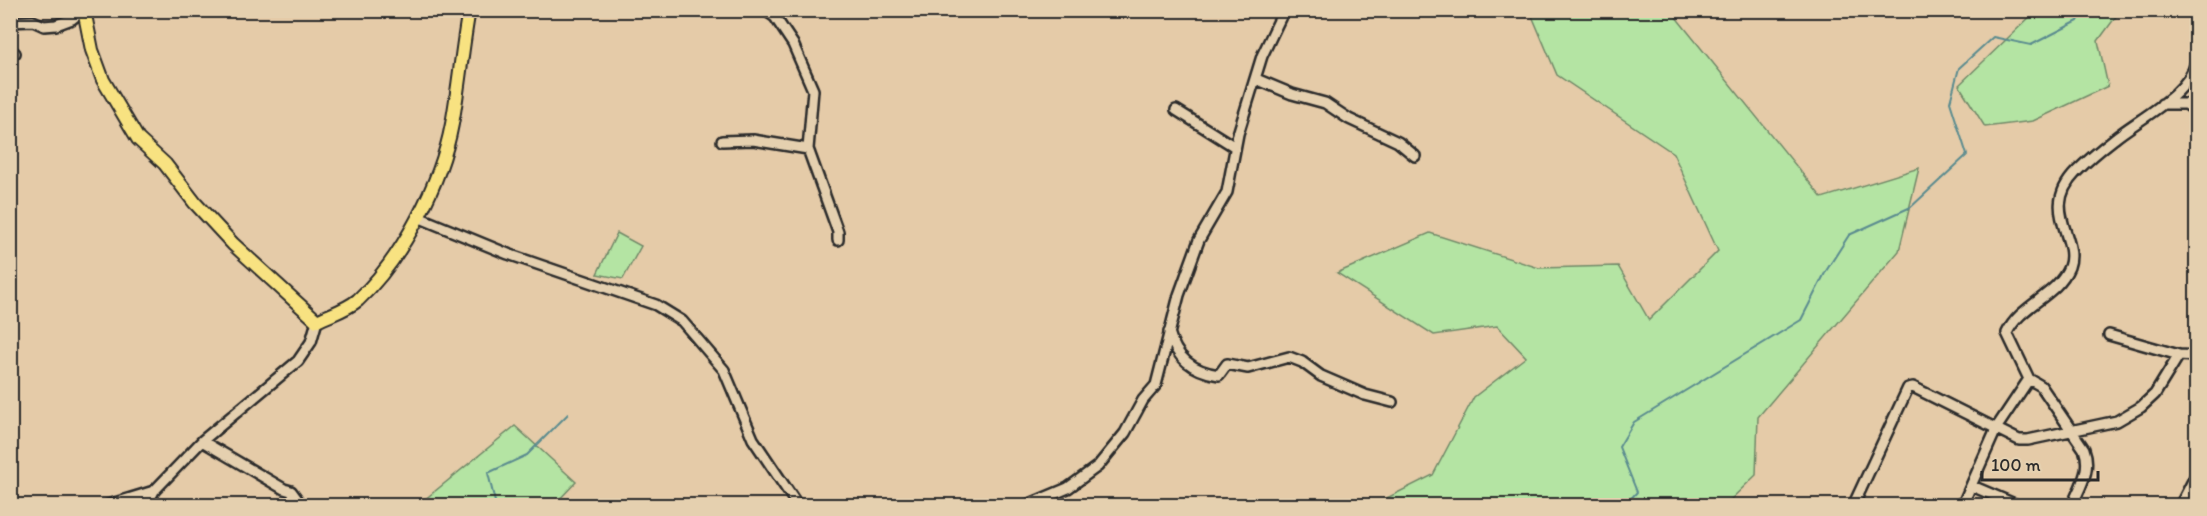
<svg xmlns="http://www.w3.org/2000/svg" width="2207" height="516" font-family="Itim,sans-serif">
<rect width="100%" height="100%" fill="#e5cba8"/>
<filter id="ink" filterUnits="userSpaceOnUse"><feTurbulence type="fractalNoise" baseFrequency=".0167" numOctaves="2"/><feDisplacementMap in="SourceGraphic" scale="12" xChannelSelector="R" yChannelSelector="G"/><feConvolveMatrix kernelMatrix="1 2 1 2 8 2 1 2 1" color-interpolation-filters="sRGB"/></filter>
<g filter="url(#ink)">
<!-- green -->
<path fill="#b4e4a3" stroke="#708867" stroke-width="1.5" d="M1530 11H1671L1822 198 1919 168 1899 251 1758 417 1756 475 1725 505H1373L1433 475 1474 397 1526 357 1497 326 1434 335 1337 273 1430 233 1539 268 1618 266 1649 320 1718 251 1673 153 1557 75Z
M2036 11H2120L2098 41 2108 86 2033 121 1985 127 1959 85Z
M617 233 641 246 623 279 597 274Z
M515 426 576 482 554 505H418Z"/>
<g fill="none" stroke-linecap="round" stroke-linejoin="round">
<!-- stream -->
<path stroke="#5a8b8f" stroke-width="2" d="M496 506 488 473 527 455 568 414
M1624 506 1637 492 1619 447 1634 422 1801 320 1826 271 1849 235 1911 207 1967 155 1950 102 1959 68 1993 37 2031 45 2078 21 2084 10"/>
<defs>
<path id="minor" d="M765 10 775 17 793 44 813 90 808 149 838 232V240
M10 22 33 21 44 26 56 25 72 19 83 10
M10 54 15 53
M1256 79 1292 94 1325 103 1349 119 1398 142 1415 156
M2162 104H2186L2196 111
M1176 110 1235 147
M722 141 753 140 808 149
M418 217 508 254 656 305 682 321 724 370 753 439 798 506
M1169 332C1176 358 1192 371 1219 375L1227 364 1248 368 1289 357 1302 362 1321 376 1365 395 1392 402
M2109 335 2179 355 2196 356
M2029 379 2041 386 2084 449C2092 470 2080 486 2072 506
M202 441 284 489 291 491 302 506
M1972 486 2019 506
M105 506 154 491 202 441 298 361 311 342 317 321
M146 506 154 491
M1025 506 1068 488 1098 466 1125 433 1143 400 1156 385 1179 295 1199 240 1227 192 1238 134 1262 56 1284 10
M1853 506 1908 388 1913 387 2019 440H2028L2117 421 2141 407 2155 394 2179 355
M1962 506 1997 427 2029 379 2007 333C2020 305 2057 296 2069 267 2080 238 2039 210 2076 172 2087 161 2101 149 2114 139 2138 119 2189 95 2196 62
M2180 506 2196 475"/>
<path id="major" d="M84 10 92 50 103 80 138 139 165 164 195 203 233 244 317 321C331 314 346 310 358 300 402 259 441 183 452 124 459 86 462 48 469 10"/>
</defs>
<!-- minor casing -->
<use href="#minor" stroke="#2b2b2b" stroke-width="14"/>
<!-- major casing -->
<use href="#major" stroke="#2b2b2b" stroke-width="16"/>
<!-- minor -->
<use href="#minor" stroke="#e5d0af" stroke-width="9"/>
<!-- major -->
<use href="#major" stroke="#f8e281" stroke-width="12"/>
</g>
</g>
<!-- margin -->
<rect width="2207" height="516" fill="none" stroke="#e5d0af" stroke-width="36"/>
<rect x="18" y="18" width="2171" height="480" fill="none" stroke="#2b2b2b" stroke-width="2" filter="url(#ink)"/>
<!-- scale -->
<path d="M1982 471v9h116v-9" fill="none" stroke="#2b2b2b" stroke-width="3"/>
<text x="1991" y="471" font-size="18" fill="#2b2b2b" stroke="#e5d0af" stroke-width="4.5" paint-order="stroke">100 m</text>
</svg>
